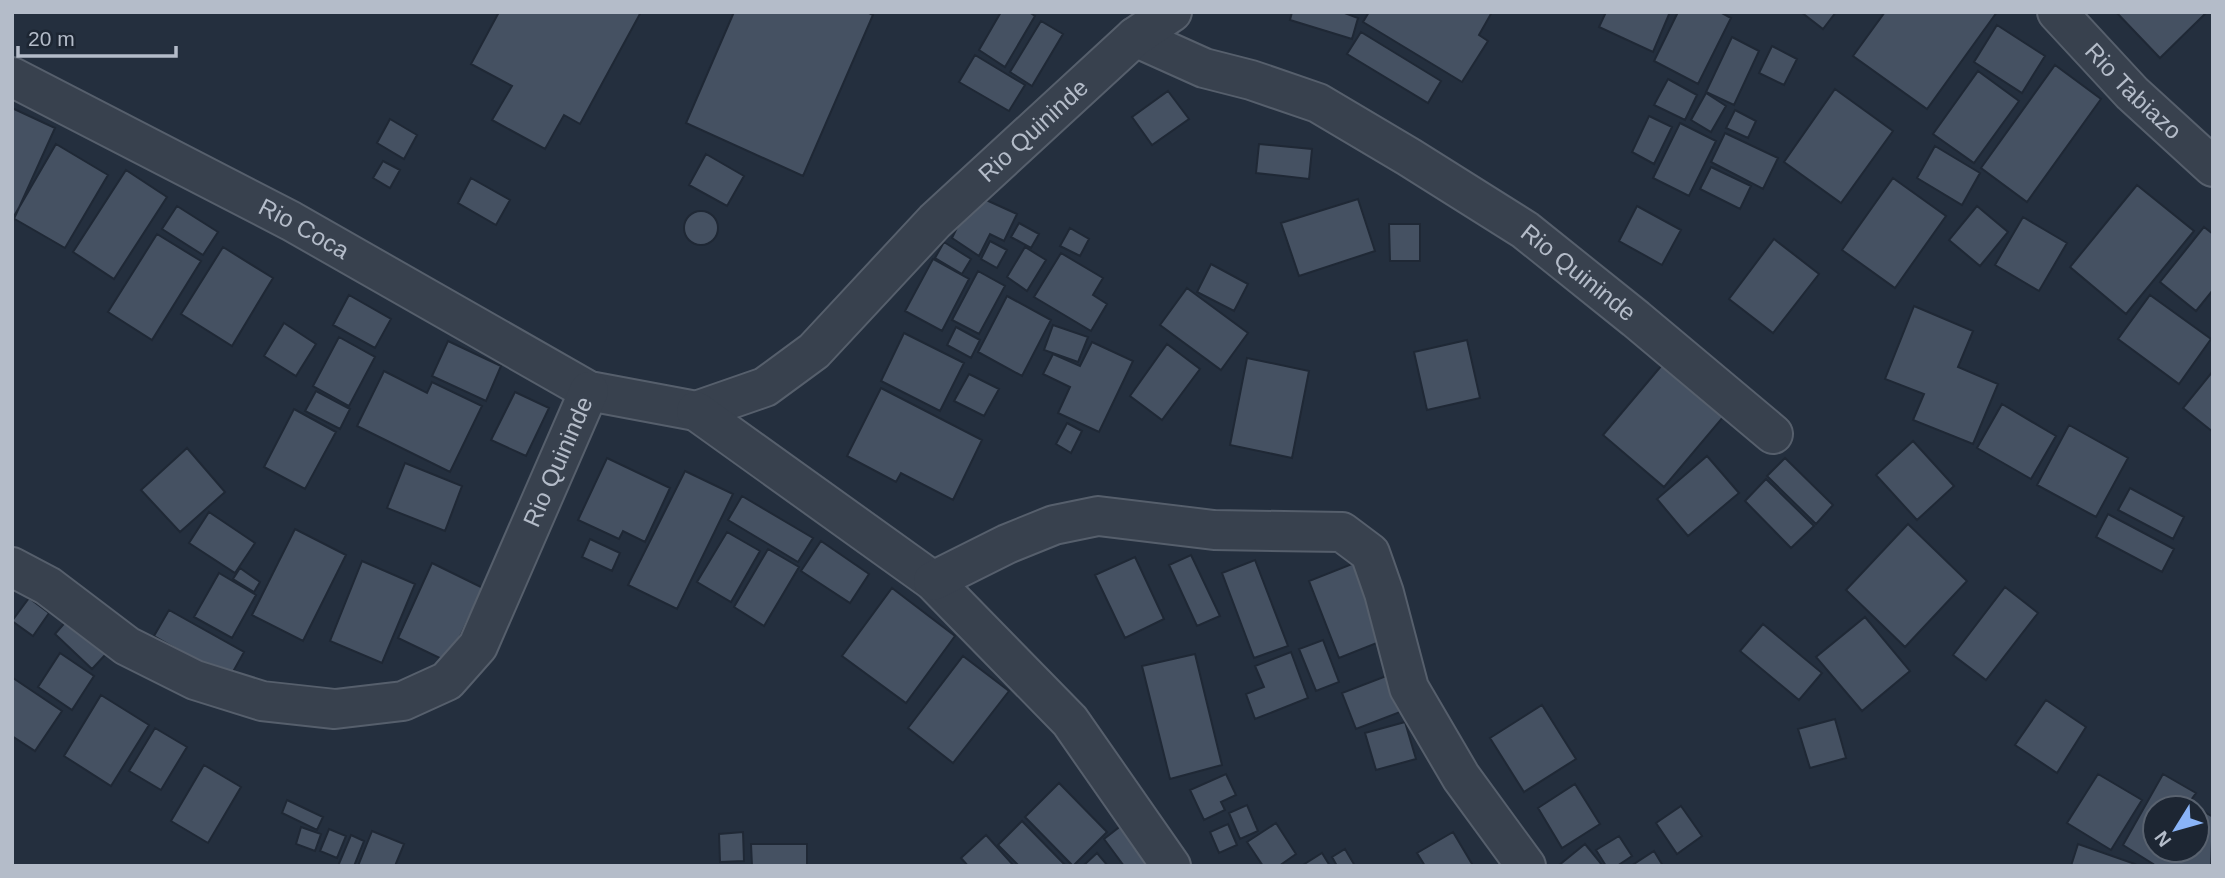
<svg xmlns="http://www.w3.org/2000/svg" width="2225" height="878" font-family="Arial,sans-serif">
<rect width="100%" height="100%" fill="#242f3e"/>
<!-- building -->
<path fill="#455162" stroke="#1f2835" stroke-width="2" fill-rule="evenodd" d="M499 12H641L580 124 564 115 545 149 492 120 512 86 471 64Z
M734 12H867L873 15 803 176 686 123Z
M1001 12H1029L1035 16 1005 67 979 50Z
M1292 12H1342L1358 18 1352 39 1290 20Z
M1369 12H1492L1479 35 1488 41 1462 82 1363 22Z
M1606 12H1670L1653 52 1599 27Z
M1678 12H1720L1731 18 1698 84 1654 61Z
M1801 12H1836L1823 29Z
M1885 12H1997L1927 109 1853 56Z
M2116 12H2207L2160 58Z
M1041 21 1063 34 1032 86 1010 72Z
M1997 25 2045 56 2022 93 1974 62Z
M1361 32 1441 81 1428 103 1347 54Z
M1732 37 1759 51 1734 105 1706 92Z
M1772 46 1797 59 1784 85 1759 73Z
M975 55 1025 85 1009 111 959 82Z
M2055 65 2101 99 2027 202 1981 168Z
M1978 71 2019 101 1974 163 1933 134Z
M1668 79 1697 95 1685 120 1654 105Z
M1835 89 1893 131 1841 203 1784 162Z
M1168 91 1189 119 1152 145 1132 117Z
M1706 93 1726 106 1711 132 1691 120Z
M12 108 55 128 13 221H12Z
M1735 110 1756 121 1748 138 1726 128Z
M1649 116 1672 127 1654 164 1632 152Z
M390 119 417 135 404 159 377 143Z
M1680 123 1716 141 1689 196 1653 178Z
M1725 133 1778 158 1763 189 1711 162Z
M56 144 108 175 65 248 13 218Z
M1259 144 1312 149 1309 179 1256 173Z
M1935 146 1980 173 1962 205 1917 178Z
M706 154 744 176 727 206 689 185Z
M383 161 400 170 390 188 373 178Z
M1711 167 1751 186 1740 209 1700 189Z
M126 170 167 197 114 279 73 252Z
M471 178 510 200 496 225 458 203Z
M1893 178 1946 216 1895 288 1842 250Z
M2137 185 2194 231 2126 314 2070 267Z
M973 194 1017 214 1004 241 990 234 979 256 952 238Z
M1358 199 1375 251 1299 276 1281 223Z
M177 206 218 232 203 255 162 229Z
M1637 206 1681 230 1662 265 1619 241Z
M1977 206 2008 232 1980 266 1949 240Z
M684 228a17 17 0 1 1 34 0a17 17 0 1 1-34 0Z
M2023 217 2067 243 2039 291 1995 265Z
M1019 223 1039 234 1031 248 1011 237Z
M1389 224H1420V261H1390Z
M2204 227 2213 234V290L2196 311 2160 282Z
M1070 228 1089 239 1080 256 1060 246Z
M157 234 201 261 152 340 108 312Z
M1774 239 1819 274 1773 333 1729 299Z
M990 241 1007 250 997 268 981 259Z
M944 242 971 259 962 274 935 258Z
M223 247 273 278 232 346 181 314Z
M1025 247 1046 260 1027 291 1007 277Z
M1061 253 1103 278 1093 295 1107 304 1091 331 1034 297Z
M933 259 969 279 942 331 905 311Z
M1211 264 1248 284 1234 311 1197 292Z
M978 271 1005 286 979 334 952 320Z
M1187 288 1248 333 1221 370 1160 325Z
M349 295 391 319 375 348 333 325Z
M2150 295 2211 339 2179 384 2118 339Z
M1007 296 1051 320 1022 376 978 352Z
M1914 306 1973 331 1958 367 1998 384 1973 444 1913 420 1924 394 1885 379Z
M284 323 316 344 296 376 264 356Z
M1053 325 1088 337 1078 362 1044 350Z
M956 327 980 340 971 358 947 345Z
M904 333 964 363 940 411 881 381Z
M339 337 375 357 349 406 313 386Z
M1467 340 1480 398 1427 410 1414 352Z
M448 341 501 366 486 401 432 376Z
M1092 342 1133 361 1099 432 1058 413 1070 387 1043 374 1053 354 1080 366Z
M1167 344 1200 369 1162 420 1130 396Z
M1247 358 1309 371 1292 458 1230 445Z
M1662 365 1724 416 1664 487 1603 435Z
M384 371 427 393 432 382 482 406 450 472 357 426Z
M2213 371V432L2183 408Z
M969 374 999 389 984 416 954 401Z
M881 388 982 440 953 500 901 473 896 482 847 456Z
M316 391 350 409 340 429 305 411Z
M515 392 549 408 526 456 491 440Z
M2002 404 2056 436 2031 479 1977 448Z
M294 409 336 432 305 489 264 467Z
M1067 423 1082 431 1071 453 1056 444Z
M2069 425 2128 458 2096 517 2037 485Z
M1913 441 1954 486 1917 520 1876 475Z
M187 448 225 492 180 532 141 490Z
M1707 456 1739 493 1688 536 1657 499Z
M607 458 670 488 645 542 623 531 619 539 578 520Z
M1785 458 1833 505 1816 524 1767 476Z
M405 463 462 486 445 531 387 508Z
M685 471 733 494 677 609 628 585Z
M1766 479 1814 526 1791 548 1745 501Z
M2130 488 2184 517 2173 539 2118 510Z
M742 496 813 538 798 562 728 520Z
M209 512 255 543 235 573 189 543Z
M2108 514 2174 549 2162 572 2096 537Z
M1908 524 1967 581 1905 647 1846 590Z
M295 529 346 555 303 641 252 615Z
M727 532 760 551 731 602 697 582Z
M590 539 620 553 612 571 582 557Z
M821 541 869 574 850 603 801 571Z
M768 549 799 567 764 626 734 607Z
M1191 555 1220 616 1197 626 1169 565Z
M1135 557 1164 619 1125 638 1095 575Z
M1255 560 1288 646 1254 658 1222 573Z
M362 561 415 584 382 663 330 641Z
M1357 562 1387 639 1339 658 1309 581Z
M432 563 483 588 448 662 398 638Z
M240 568 260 582 254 592 233 579Z
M219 573 256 595 232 638 194 617Z
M2005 587 2038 613 1986 680 1953 655Z
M892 588 955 636 906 703 842 656Z
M29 598 49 613 33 636 12 621Z
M169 610 244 652 229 679 154 636Z
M1865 617 1910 671 1862 711 1816 657Z
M68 619 106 654 92 669 55 634Z
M1763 624 1822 673 1799 700 1740 651Z
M1323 640 1339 682 1316 691 1299 649Z
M1291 652 1308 698 1255 719 1246 694 1264 687 1255 666Z
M60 653 94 676 72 710 38 687Z
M1195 654 1222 765 1170 779 1142 666Z
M963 656 1009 691 953 763 908 728Z
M1394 673 1408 709 1356 729 1342 693Z
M13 678 62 711 35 751 12 736Z
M101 695 149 725 111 786 64 756Z
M2046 700 2086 727 2057 773 2015 745Z
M1542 705 1576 759 1524 792 1490 738Z
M1835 719 1846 758 1810 768 1798 729Z
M1405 722 1416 759 1376 770 1365 733Z
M155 728 187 747 161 790 129 771Z
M204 765 241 787 208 843 171 821Z
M1226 774 1236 795 1221 802 1225 810 1204 820 1190 790Z
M2098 774 2142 800 2111 850 2067 823Z
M2163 774 2196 793 2189 803 2213 817 2211 866H2151L2153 864 2123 845ZM2155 808H2197V850H2155Z
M1059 783 1107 832 1073 866 1025 817Z
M1575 784 1600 824 1562 848 1538 808Z
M287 800 323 817 317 830 282 813Z
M1247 805 1258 831 1240 839 1229 813Z
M1681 806 1702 836 1677 854 1656 823Z
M1022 821 1065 865 1064 866H1019L998 845Z
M1276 823 1296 854 1279 866H1263L1247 842Z
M1228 824 1237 845 1219 853 1210 832Z
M1122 825 1152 866H1124L1104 839Z
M301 827 321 834 315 851 296 844Z
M329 829 346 836 337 858 320 851Z
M372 831 404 844 395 866H358Z
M743 832 744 861 720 862 719 834Z
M1453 832 1472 864 1469 866H1425L1417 853Z
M351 835 364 841 354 866H338Z
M986 835 1014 866H968L961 858Z
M1619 836 1632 856 1617 866H1606L1596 850Z
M751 844H807V866H752Z
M1585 844 1603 866H1558Z
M2078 844 2135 864 2134 866H2071Z
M1345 849 1355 866H1337L1332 857Z
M1654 851 1663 866H1631Z
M1097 853 1108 866H1083Z
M1322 853 1330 866H1303V865Z"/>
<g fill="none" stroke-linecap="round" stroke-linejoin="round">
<defs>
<g id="minor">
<path id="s1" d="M2057 12 2132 93 2213 167"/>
<path id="s2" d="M1135 37 1204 68 1251 80 1318 103 1409 157 1525 230 1636 319 1773 434"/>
<path id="s3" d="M12 77 291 221 589 391 696 411 765 387 814 351 935 221 1135 37 1172 12"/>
<path d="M696 411 933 581 1070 721 1171 866"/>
<path id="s4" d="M12 567 48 586 127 646 195 680 262 701 335 709 403 701 447 681 478 646 589 391"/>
<path d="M933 581 1007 544 1054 525 1098 516 1214 530 1342 532 1370 553 1384 593 1409 688 1461 777 1526 866"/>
</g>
</defs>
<!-- minor casing -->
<use href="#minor" stroke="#565f6c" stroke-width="42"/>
<!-- minor -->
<use href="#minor" stroke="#38414e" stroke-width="38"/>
</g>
<g text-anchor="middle" stroke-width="6" stroke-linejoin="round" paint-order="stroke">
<!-- street labels -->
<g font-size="24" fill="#b4bcc9" stroke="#1d2633">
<text dy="8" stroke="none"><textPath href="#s1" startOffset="110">Rio Tabiazo</textPath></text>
<text dy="8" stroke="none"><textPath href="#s3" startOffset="1211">Rio Quininde</textPath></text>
<text dy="8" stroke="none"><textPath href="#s3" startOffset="329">Rio Coca</textPath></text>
<text dy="8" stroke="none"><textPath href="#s2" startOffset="506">Rio Quininde</textPath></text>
<text dy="8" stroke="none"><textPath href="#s4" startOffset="724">Rio Quininde</textPath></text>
</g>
</g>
<!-- border -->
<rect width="2225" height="878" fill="none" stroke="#b4bcc9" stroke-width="28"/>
<!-- north arrow -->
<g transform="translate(2176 829) rotate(233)"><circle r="33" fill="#1d2633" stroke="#59626f" stroke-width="2"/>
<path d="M0-5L12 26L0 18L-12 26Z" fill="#8ab4f8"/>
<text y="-10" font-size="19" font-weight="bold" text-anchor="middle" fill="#b4bcc9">N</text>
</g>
<!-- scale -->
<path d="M18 46v10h158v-10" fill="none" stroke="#b4bcc9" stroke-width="3.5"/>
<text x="28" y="46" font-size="21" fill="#b4bcc9" stroke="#1d2633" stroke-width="5" paint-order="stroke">20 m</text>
</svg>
